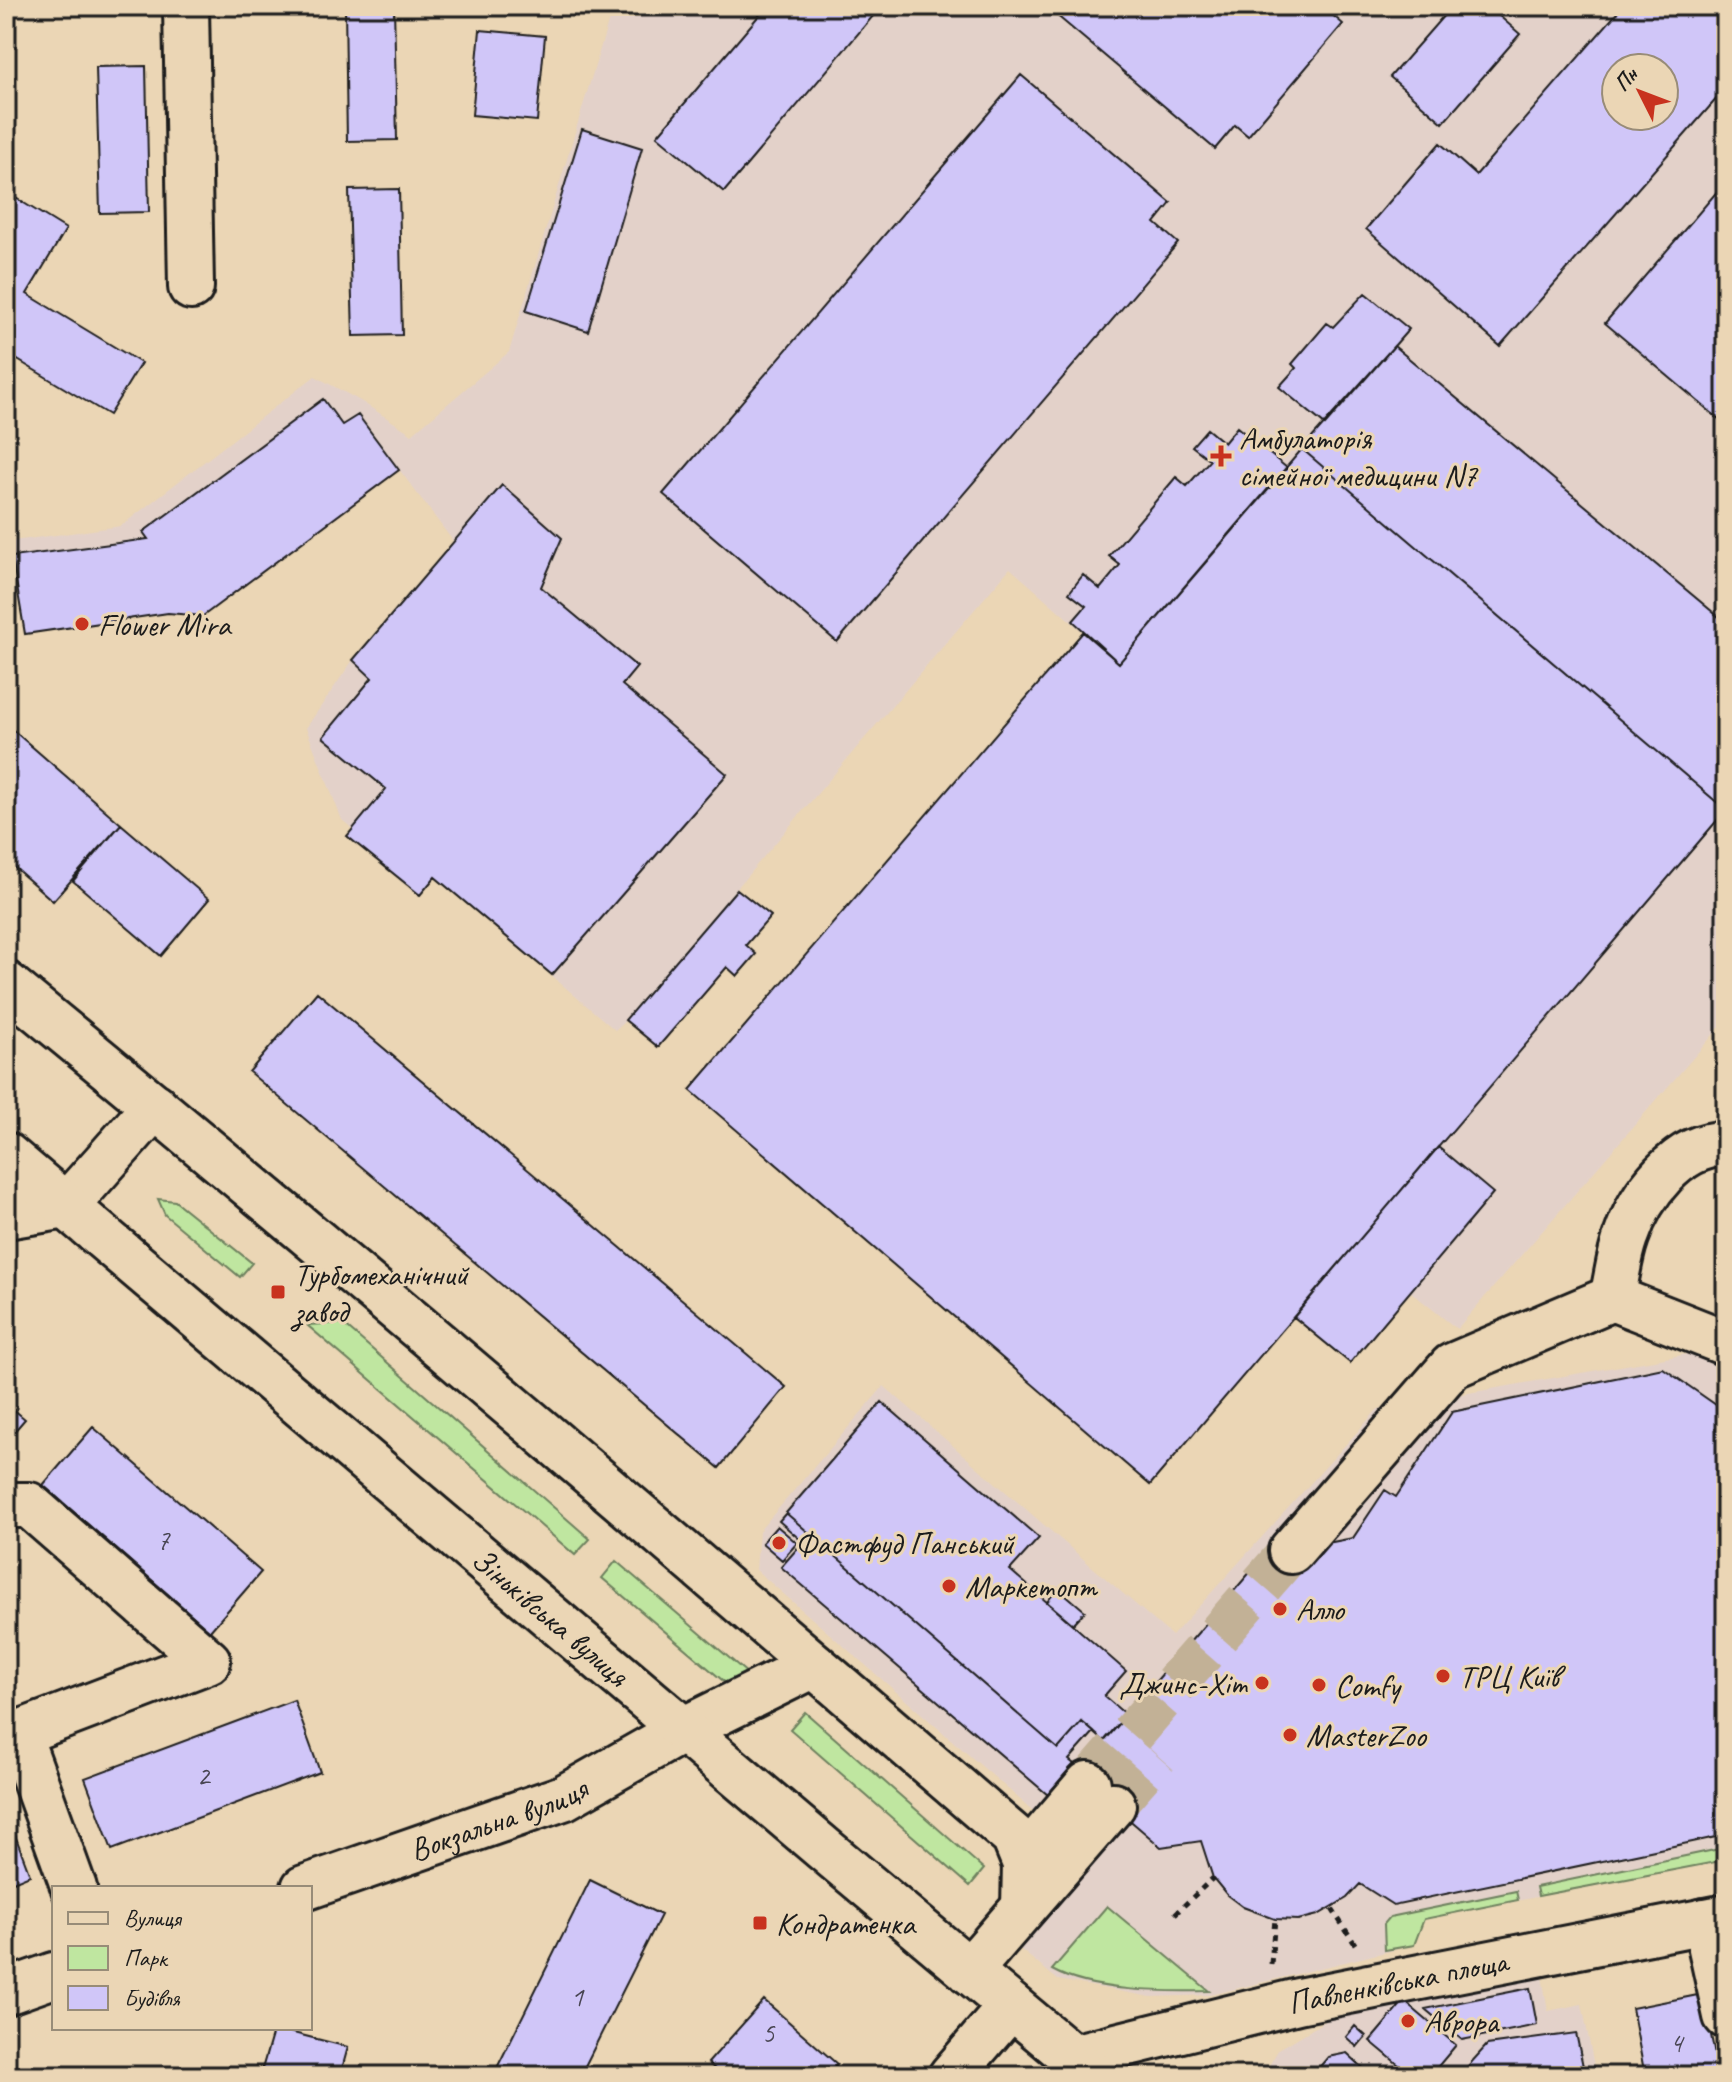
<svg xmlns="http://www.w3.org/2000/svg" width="1732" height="2082" font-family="Caveat,sans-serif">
<rect width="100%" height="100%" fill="#ebd6b5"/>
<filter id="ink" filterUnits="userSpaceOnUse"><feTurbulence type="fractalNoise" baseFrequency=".0125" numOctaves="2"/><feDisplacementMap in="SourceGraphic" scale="16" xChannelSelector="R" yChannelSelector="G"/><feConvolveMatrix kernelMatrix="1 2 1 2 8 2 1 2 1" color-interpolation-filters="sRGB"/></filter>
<g filter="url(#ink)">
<!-- built -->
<path fill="#e3d1c9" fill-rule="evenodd" d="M613 6H1726V1020L1457 1329 1411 1292 1350 1363 1294 1317 1150 1485 690 1090 1083 632 1010 568 737 888 771 916 746 945 756 954 737 976 727 968 658 1047 626 1020 615 1030 436 877 420 895 347 836 353 829 342 820 306 728 353 660 453 541 358 415 342 425 322 400 144 531 148 539 13 557V573L6 574V542L121 526 315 376 362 402 412 434 509 352ZM1616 68H1664V116H1616Z
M1716 1349 1726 1357V1860L1424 1919 1414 1945 1211 1995 1151 1997 1058 1980 1020 1949 1080 1880 1033 1840 1047 1823 756 1570 759 1531 884 1386 1172 1636 1378 1409Z
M1542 1976 1548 2011 1582 2004 1596 2076H1266V2070L1279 2049 1329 2019 1360 2005 1415 1998Z"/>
<!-- green -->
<path fill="#bfe6a0" stroke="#6e815e" stroke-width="2" d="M158 1199 175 1201 252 1263 240 1277 165 1215Z
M342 1323 590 1539 575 1555 307 1325Z
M616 1561 755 1680 734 1690 602 1578Z
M805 1712 984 1869 970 1886 790 1729Z
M1724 1848 1726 1860 1538 1896 1536 1887Z
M1516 1891 1518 1900 1424 1919 1414 1945 1385 1950 1384 1924 1390 1917Z
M1107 1906 1209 1991C1163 1992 1092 1992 1052 1970Z"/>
<!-- building -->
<path fill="#d0c6f8" stroke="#1c1c1c" stroke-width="2" fill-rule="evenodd" d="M345 6H394L397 140 347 141Z
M767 6H875L879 9 724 192 657 136Z
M1050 6H1322L1343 24 1248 136 1235 125 1215 149 1048 8Z
M1452 6H1488L1520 34 1443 123 1390 77Z
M1623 6H1726V88L1500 346 1366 229 1440 143 1476 175ZM1616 68H1664V116H1616Z
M480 30 545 36 537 121 472 115Z
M146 66 149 212 100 213 96 67Z
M1021 75 1171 203 1155 223 1178 243 837 642 663 494Z
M582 129 642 148 588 331 526 311Z
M1726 181V425L1605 323Z
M399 189 402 335 353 336 349 190Z
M6 192 66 229 27 294 141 363 109 415 6 353Z
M1365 293 1409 329 1325 425 1279 387 1296 368 1292 364 1327 323 1333 327Z
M1394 346 1726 623V810L1302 449Z
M323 399 342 425 358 415 399 470 203 616 168 613 25 634 12 557 148 539 143 532Z
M1237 427 1287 468 1119 663 1073 621 1086 606 1069 593 1083 575 1100 589 1120 565 1109 556 1176 477 1187 486 1210 460 1192 446 1207 429 1224 443Z
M1302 449 1726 810 1150 1485 690 1090 1083 632 1119 663Z
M502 485 562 538 541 587 637 667 622 685 727 774 552 975 435 877 420 895 347 836 386 789 323 737 372 678 353 660Z
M6 724 121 824 53 901 6 860Z
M121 824 209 899 161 956 73 881Z
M737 889 771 916 746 945 756 954 737 976 727 967 658 1047 625 1020Z
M317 992 786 1387 719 1468 249 1072Z
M1438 1147 1493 1193 1350 1363 1294 1317Z
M1663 1368 1726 1412V1835L1393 1905 1360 1884 1347 1898 1318 1915 1298 1920 1275 1919 1243 1907 1227 1895 1213 1878 1201 1841 1161 1847 1076 1774 1265 1555 1353 1538 1385 1490 1396 1497 1452 1412Z
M882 1402 1039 1538 1010 1570 1126 1671 1104 1696 1126 1715 1104 1741 1082 1722 1058 1749 786 1513Z
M6 1403 25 1419 6 1441Z
M93 1427 261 1572 210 1631 43 1485Z
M786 1513 1058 1749 1082 1722 1094 1732 1069 1760 1074 1764 1048 1795 781 1567 803 1542 779 1521Z
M777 1526 797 1543 782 1560 762 1543Z
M1058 1588 1085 1611 1073 1624 1047 1602Z
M294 1700 320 1772 112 1850 85 1778Z
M6 1811 30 1875 6 1885Z
M590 1880 661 1915 580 2076H493Z
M1530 1988 1537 2025 1462 2040 1425 2009Z
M1703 1994 1719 2076H1645L1632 2008Z
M764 2000 837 2064 827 2076H723L708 2063Z
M1404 2001 1456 2045 1430 2076H1412L1370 2041Z
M1355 2026 1366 2036 1357 2047 1346 2037Z
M274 2028 348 2047 340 2076H260Z
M1576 2033 1585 2076H1459L1487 2045Z
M1347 2053 1372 2076H1312L1328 2057Z"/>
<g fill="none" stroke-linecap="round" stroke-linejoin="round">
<!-- minor-tunnel -->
<path stroke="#c2b196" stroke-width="44" stroke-dasharray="44 22" stroke-linecap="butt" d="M1088 1784 1291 1551
M1113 1805 1157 1755"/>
<defs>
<g id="minor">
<path d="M186 6 191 287"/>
<path d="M6 984C347 1263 681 1550 1014 1837L1025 1864 1024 1907"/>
<path d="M6 1216 66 1206 155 1106"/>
<path d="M1612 1298C1617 1278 1619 1256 1626 1237 1640 1195 1678 1143 1726 1144"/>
<path d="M6 1505H29L208 1661 6 1738"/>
<path d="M1291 1551 1452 1366 1612 1298 1726 1343"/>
<path d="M18 1733 74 1888"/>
<path d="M1024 1859 1088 1784"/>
<path id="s1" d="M304 1888 563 1798 683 1730 814 1665"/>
<path d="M1705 1921 1726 2016"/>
<path d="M969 1971 1113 1805"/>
<path d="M6 1992 54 1975"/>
<path id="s2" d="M1072 2057 1298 2001 1726 1917"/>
<path d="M951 2076 1011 2006"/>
</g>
<g id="major">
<path id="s3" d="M6 1155 824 1849 1095 2076"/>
</g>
</defs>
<!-- minor casing -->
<use href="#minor" stroke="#1c1c1c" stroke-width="50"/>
<!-- major casing -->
<use href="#major" stroke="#1c1c1c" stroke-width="50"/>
<!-- path -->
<path stroke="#1c1c1c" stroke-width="5" stroke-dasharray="6 6" stroke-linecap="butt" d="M1332 1909 1357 1947
M1175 1914 1213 1878
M1271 1964 1275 1919"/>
<!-- minor -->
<use href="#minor" stroke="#ebd6b5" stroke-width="44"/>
<!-- major -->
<use href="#major" stroke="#ebd6b5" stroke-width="44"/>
</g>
</g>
<!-- markers -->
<g fill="#c8321e" stroke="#ebd6b5" stroke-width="3">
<path d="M1217 444h8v8h8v8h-8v8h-8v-8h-8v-8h8z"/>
<circle cx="82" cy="624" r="8"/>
<rect x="270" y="1284" width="16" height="16" rx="4"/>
<circle cx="779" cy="1543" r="8"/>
<circle cx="949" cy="1586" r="8"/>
<circle cx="1280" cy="1609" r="8"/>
<circle cx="1443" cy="1676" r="8"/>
<circle cx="1262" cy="1683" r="8"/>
<circle cx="1319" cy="1685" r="8"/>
<circle cx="1290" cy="1735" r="8"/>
<rect x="752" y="1915" width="16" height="16" rx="4"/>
<circle cx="1408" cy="2021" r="8"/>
</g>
<g text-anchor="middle" stroke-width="6" stroke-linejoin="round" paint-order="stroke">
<!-- number labels -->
<g font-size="28" fill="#494653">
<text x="163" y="1549">7</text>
<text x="203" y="1785">2</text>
<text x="577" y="2006">1</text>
<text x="768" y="2042">5</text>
<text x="1676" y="2052">4</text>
</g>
<!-- poi labels -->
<g font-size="32" fill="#1c1c1c" stroke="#ebd6b5" text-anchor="start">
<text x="1239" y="449">Амбулаторія<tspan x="1239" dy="37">сімейної медицини N7</tspan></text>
<text x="98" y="635">Flower Mira</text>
<text x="294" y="1285">Турбомеханічний<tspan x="294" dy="37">завод</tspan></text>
<text x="795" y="1554">Фастфуд Панський</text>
<text x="965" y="1597">Маркетопт</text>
<text x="1296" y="1620">Алло</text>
<text x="1459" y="1687">ТРЦ Київ</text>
<text x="1246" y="1694" text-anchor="end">Джинс-Хіт</text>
<text x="1335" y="1696">Comfy</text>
<text x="1306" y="1746">MasterZoo</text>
<text x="776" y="1934">Кондратенка</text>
<text x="1424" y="2032">Аврора</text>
</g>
<!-- street labels -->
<g font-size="32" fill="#1c1c1c" stroke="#ebd6b5">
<text dy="11" stroke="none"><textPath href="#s3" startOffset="714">Зіньківська вулиця</textPath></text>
<text dy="11" stroke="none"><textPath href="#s1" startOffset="206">Вокзальна вулиця</textPath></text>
<text dy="11" stroke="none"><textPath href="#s2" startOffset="334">Павленківська площа</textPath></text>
</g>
</g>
<!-- margin -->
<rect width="1732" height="2082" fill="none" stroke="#ebd6b5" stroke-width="32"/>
<rect x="16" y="16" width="1700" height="2050" fill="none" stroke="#1c1c1c" stroke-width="3" filter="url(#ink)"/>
<!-- legend -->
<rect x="52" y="1886" width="260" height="144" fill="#ebd6b5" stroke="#988c78" stroke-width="2"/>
<rect x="68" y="1912" width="40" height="12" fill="#ebd6b5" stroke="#988c78" stroke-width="2"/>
<text x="124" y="1926" font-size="24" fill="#1c1c1c">Вулиця</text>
<rect x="68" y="1946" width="40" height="24" fill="#bfe6a0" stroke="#988c78" stroke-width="2"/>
<text x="124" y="1966" font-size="24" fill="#1c1c1c">Парк</text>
<rect x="68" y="1986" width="40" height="24" fill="#d0c6f8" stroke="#988c78" stroke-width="2"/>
<text x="124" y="2006" font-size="24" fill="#1c1c1c">Будівля</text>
<!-- north arrow -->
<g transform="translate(1640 92) rotate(312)"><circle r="38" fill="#ebd6b5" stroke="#988c78" stroke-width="2"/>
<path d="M0-6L14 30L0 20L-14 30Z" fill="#c8321e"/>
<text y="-12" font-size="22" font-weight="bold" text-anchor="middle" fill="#1c1c1c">Пн</text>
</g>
</svg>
